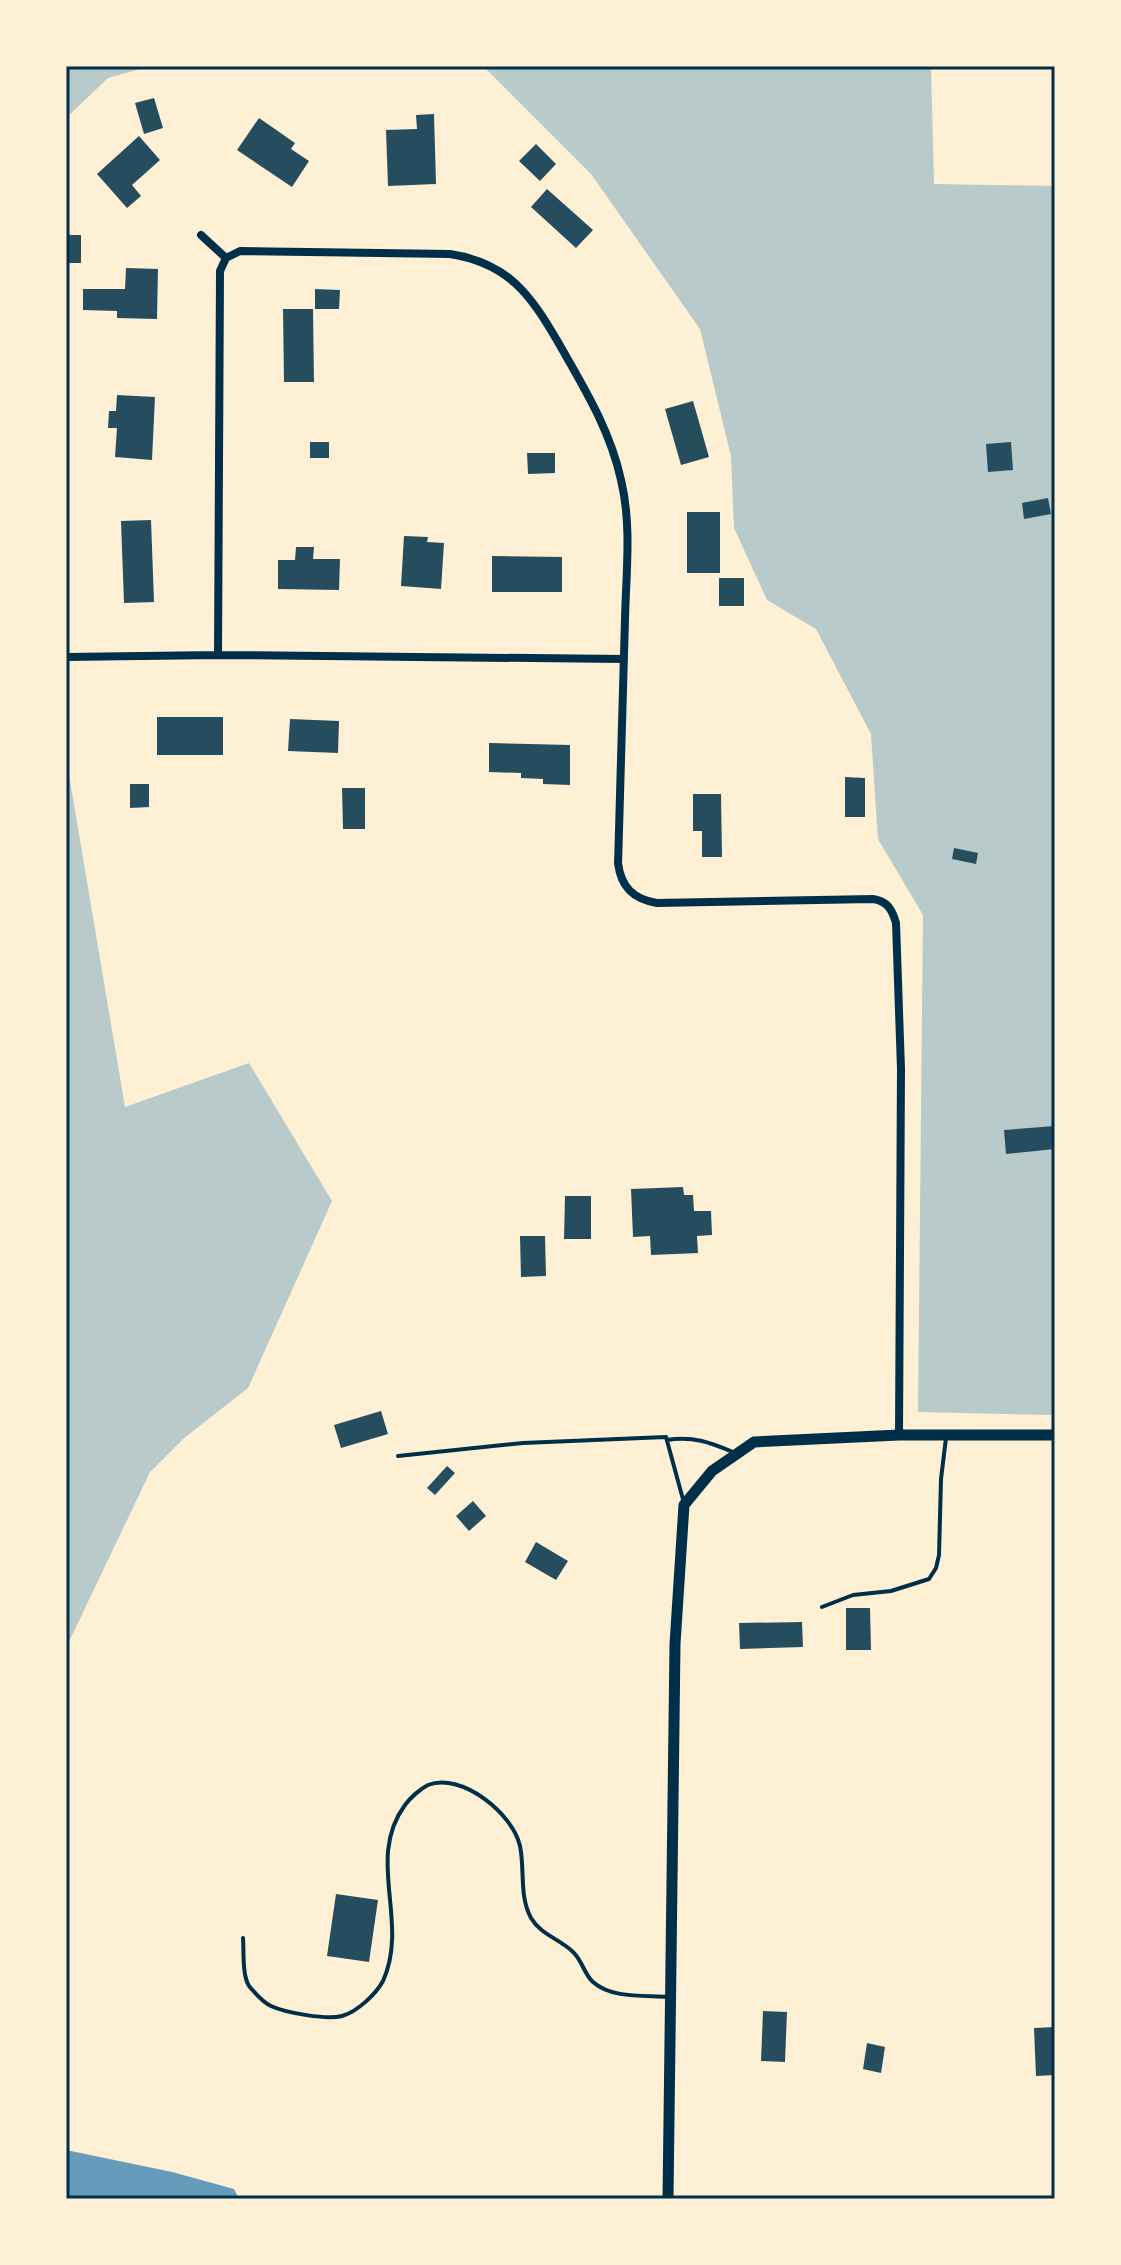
<svg xmlns="http://www.w3.org/2000/svg" width="1121" height="2265" font-family="Lato,sans-serif">
<rect width="100%" height="100%" fill="#fdf0d5"/>
<!-- green -->
<path fill="#b9caca" d="M66 66H151L108 78 66 118Z
M483 66H931L934 184 1055 186V1415L918 1412 923 915 878 839 871 734 816 629 767 600 734 528 731 456 700 329 591 174Z
M66 757 125 1107 249 1063 332 1201 248 1388 183 1439 150 1472 66 1648Z"/>
<!-- water -->
<path fill="#669bbc" d="M66 2150 172 2172 234 2189 239 2199H66Z"/>
<!-- building -->
<path fill="#264d5e" d="M154 98 163 128 144 134 135 103Z
M434 114 436 184 388 186 386 130 417 129 416 115Z
M259 118 295 143 291 149 309 161 292 187 237 150Z
M139 136 160 160 132 185 141 196 127 208 97 174Z
M536 144 556 164 540 181 519 161Z
M547 189 593 230 576 248 531 207Z
M66 235H81V263H66Z
M126 268 158 269 157 319 117 318V311L83 310V289H125Z
M315 289 340 290 339 309H315Z
M283 309H313L314 382H284Z
M117 395 155 397 152 460 115 457 117 428H108L109 411H116Z
M693 401 709 457 681 465 665 409Z
M310 442H329V458H310Z
M1011 442 1013 470 988 472 986 444Z
M527 453H555V473L528 474Z
M1048 498 1051 514 1024 519 1022 503Z
M687 512H720V573H687Z
M151 520 154 602 124 603 121 521Z
M404 536 428 537 427 542 444 543 441 589 401 586Z
M296 547H314L313 559H340L339 590 278 589V560H295Z
M492 556 562 557V592H492Z
M719 578H744V606H719Z
M157 717H223V755H157Z
M290 719 339 721 338 753 288 751Z
M489 743 570 745V785L543 784V779L521 778V773L489 772Z
M845 777 865 778V817H845Z
M130 784H149V807L130 808Z
M342 788H365V829H343Z
M693 794H721L722 857H702V831H693Z
M954 848 978 853 976 864 952 859Z
M1055 1126V1149L1006 1154 1004 1130Z
M683 1187 684 1195H693L694 1211H711L712 1235 697 1236 698 1253 651 1255 650 1236 633 1237 631 1189Z
M565 1196H591V1239H564Z
M520 1236H545L546 1276 521 1277Z
M381 1411 388 1434 341 1448 334 1425Z
M447 1466 455 1473 435 1495 427 1488Z
M473 1501 486 1516 469 1531 456 1516Z
M536 1542 568 1561 556 1580 525 1562Z
M846 1608H870L871 1650H846Z
M802 1622 803 1647 740 1649 739 1623Z
M336 1894 378 1900 369 1962 327 1956Z
M763 2011 787 2012 785 2062 761 2061Z
M1055 2027V2075L1036 2076 1034 2028Z
M867 2043 885 2047 881 2073 863 2069Z"/>
<g fill="none" stroke-linecap="round" stroke-linejoin="round">
<!-- service -->
<path stroke="#003049" stroke-width="4" d="M667 1440C693 1436 709 1442 733 1452
M398 1456 523 1443 666 1437 684 1503
M822 1607 853 1595 891 1591 929 1579 936 1568 939 1555 941 1479 946 1438
M243 1938C244 1951 242 1975 249 1986 254 1992 264 2003 271 2006 286 2013 327 2020 342 2016 357 2012 376 1994 383 1981 410 1921 365 1859 405 1805 410 1798 420 1789 428 1785 462 1772 513 1814 520 1846 525 1870 519 1896 531 1918 541 1935 560 1939 573 1952 582 1960 584 1974 593 1982 612 1999 645 1995 669 1997"/>
<!-- minor -->
<path stroke="#003049" stroke-width="8" d="M201 235 226 258
M218 655 220 271 226 258 240 251 450 254C508 263 530 294 558 342 583 386 610 429 621 480 632 525 626 574 625 619 623 701 621 782 618 863 621 887 633 899 657 903L873 899C887 901 892 909 896 923L901 1069 899 1435
M66 657 218 655 624 659"/>
<!-- tertiary -->
<path stroke="#003049" stroke-width="11" d="M668 2199 675 1644 684 1505 712 1471 754 1442 899 1435H1055"/>
</g>
<!-- border -->
<rect width="1121" height="2265" fill="none" stroke="#fdf0d5" stroke-width="136"/>
<rect x="68" y="68" width="985" height="2129" fill="none" stroke="#003049" stroke-width="3"/>
</svg>
